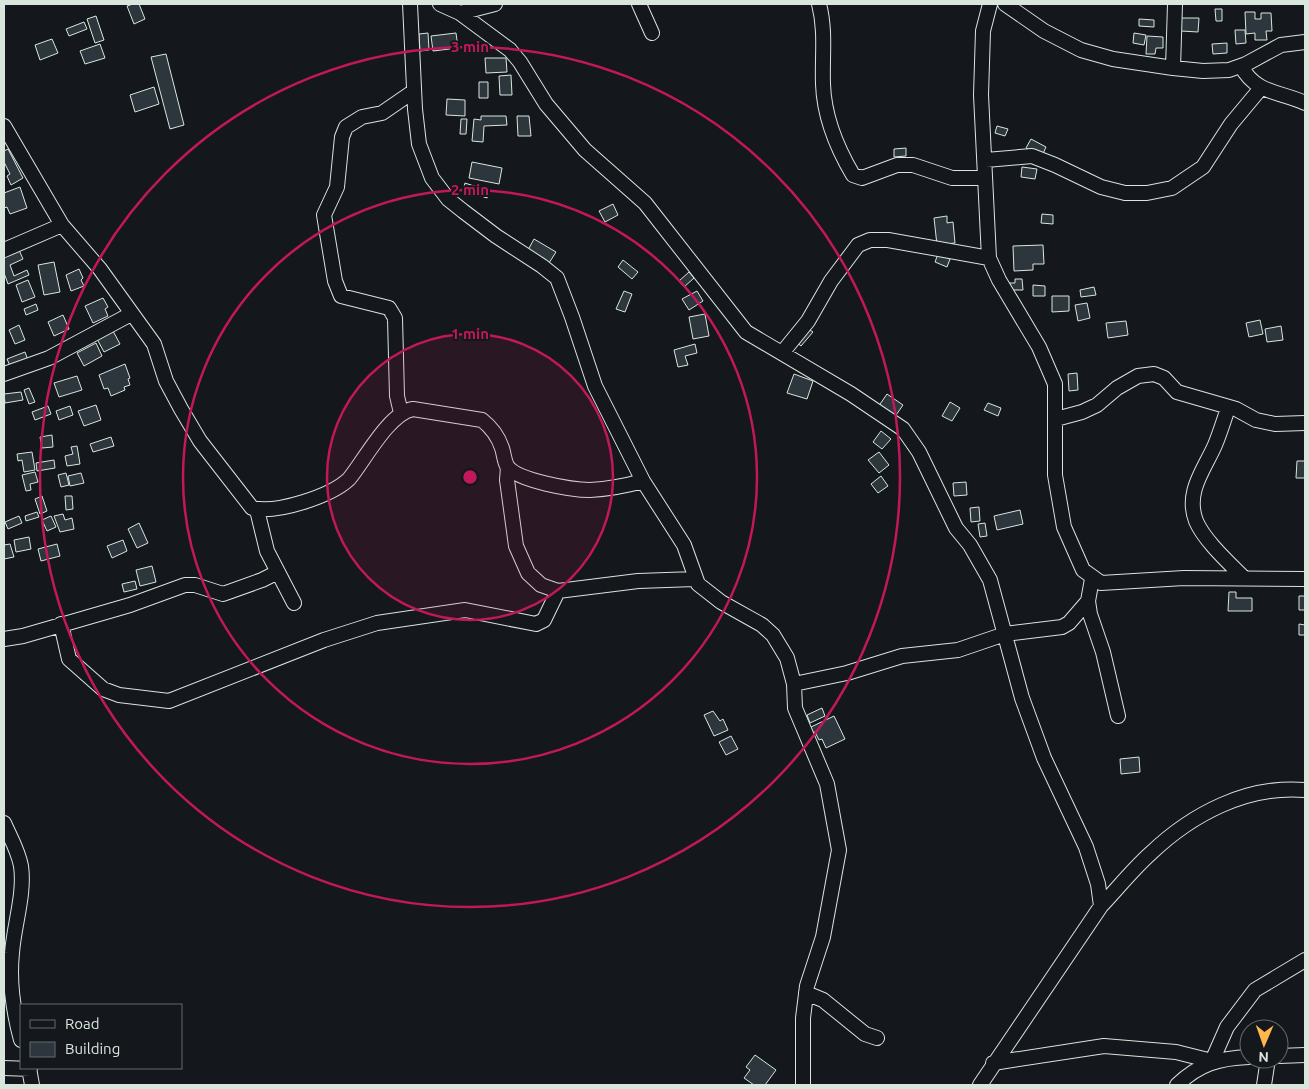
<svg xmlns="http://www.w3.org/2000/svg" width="1309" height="1089" font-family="Ubuntu,sans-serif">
<rect width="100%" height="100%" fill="#14181c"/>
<!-- building -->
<path fill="#2c363c" stroke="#d8e6dc" d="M133 4H139L145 19 134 24 127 6Z
M1215 9H1222V21H1216Z
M1245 12H1255V19H1261V13H1271L1272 31H1266L1267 40H1255V33L1246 34Z
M96 16 104 40 95 43 87 19Z
M1181 18H1199L1198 32 1181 31Z
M1139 19 1154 20V27L1139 26Z
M84 22 87 29 69 36 66 29Z
M1235 30H1245L1246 43 1236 44Z
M428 33 429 50 420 51 419 34Z
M456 33 458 48 433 51 431 36Z
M1134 33 1146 35 1144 45 1133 43Z
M1147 36 1163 37V48H1156L1155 54H1146Z
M52 39 58 53 40 60 35 45Z
M1227 43V53L1213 54 1212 44Z
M100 44 105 58 85 64 80 51Z
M166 54 184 125 170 129 151 57Z
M485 58H506L507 72 486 73Z
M511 75 512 95H500L499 76Z
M479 82H488V98H479Z
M154 87 159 104 135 112 130 95Z
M447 99 465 100V116L446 115Z
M481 116H506L507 125 484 126 483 142 472 141 474 119 481 120Z
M517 116H529L531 136H518Z
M461 119H467L466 134H460Z
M997 126 1008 129 1005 136 995 133Z
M1031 139 1046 147 1042 156 1026 148Z
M906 148V156L894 157V149Z
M8 149 23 178 11 185 7 176 10 174 4 162V151Z
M472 162 502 168 499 184 469 178Z
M1022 167 1037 169 1035 179 1021 177Z
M465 183 489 191 487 198 463 190Z
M20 187 27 208 10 214 7 207 4 208V193Z
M613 204 618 215 605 222 599 211Z
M1042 214 1053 215V224L1041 223Z
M947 216V223L953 222 955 243 937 245 934 218Z
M534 239 556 252 549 263 528 250Z
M1043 245 1044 264H1033V270L1014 271 1013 246Z
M19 250 23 259 10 265 14 276 27 270 29 275 8 284 4 273V257Z
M938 254 950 259 947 267 935 262Z
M623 260 638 272 632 279 618 267Z
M54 262 60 292 44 295 38 265Z
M79 269 83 278 81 280 84 286 71 291 66 275Z
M689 272 694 278 684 287 679 281Z
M1015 279H1022L1023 290H1007V283H1015Z
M28 280 35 297 22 302 16 285Z
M1033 285 1045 286V296H1033Z
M1094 287 1096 295 1081 297 1080 290Z
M624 291 632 294 625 312 616 309Z
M697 291 703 301 689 310 682 299Z
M1052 296H1069V311L1052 312Z
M103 298 108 307 105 309 108 316 93 323 85 306Z
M1087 303 1090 318 1078 321 1075 305Z
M36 304 38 310 26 315 24 309Z
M705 314 709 336 693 339 689 317Z
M63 315 69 329 54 336 48 322Z
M1260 320 1263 334 1249 337 1246 323Z
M1126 321 1128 335 1108 338 1106 323Z
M19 325 25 340 15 344 9 330Z
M1281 326 1283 340 1267 342 1265 329Z
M807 328 813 332 801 346 796 342Z
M113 331 120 344 104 352 97 339Z
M96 343 102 356 84 366 77 353Z
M695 344 697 353 685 356 688 365 678 367 674 350Z
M25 352 29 363 12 370 7 359Z
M125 364 130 378 128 379 130 385 124 387 125 390 111 396 108 388 104 389 99 375Z
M1077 373 1078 390 1069 391 1068 374Z
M794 374 813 381 807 399 787 393Z
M77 376 82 390 59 397 54 383Z
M29 388 35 402 29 404 24 390Z
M21 392 23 400 5 403 4 394Z
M887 394 903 405 894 418 878 407Z
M950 402 960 408 952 421 942 416Z
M988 403 1001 408 998 416 984 410Z
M96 405 101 420 84 426 78 411Z
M48 406 51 414 35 420 32 412Z
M70 406 73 415 59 420 56 411Z
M881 431 891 439 882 449 873 442Z
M52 435 53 447 42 448 40 437Z
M111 437 114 446 93 452 90 444Z
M77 446 80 464 67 466 65 456 73 454 71 447Z
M32 452 35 470 24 472 22 460 18 461 17 454Z
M879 452 889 465 879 473 868 460Z
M54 460 55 468 37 471 36 463Z
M1297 461H1305V478H1296Z
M35 472 38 482 30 484 31 490 26 491 22 475Z
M66 473 69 485 61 487 58 475Z
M81 473 84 483 70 486 68 476Z
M881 476 888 486 878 493 871 484Z
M966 482 967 495 954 496 953 483Z
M42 496 47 511 40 514 35 499Z
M65 496H72L73 509 66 510Z
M979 507 980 521 971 522 970 508Z
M1020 510 1023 524 997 530 994 516Z
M37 512 39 517 26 521 25 516Z
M63 514 65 520 72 518 74 529 60 532 54 516Z
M19 516 22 523 8 529 5 522Z
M51 516 56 527 47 531 42 520Z
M139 523 148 543 137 548 128 529Z
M985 523 987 536 980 537 978 524Z
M29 537 31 549 16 552 14 540Z
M123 540 127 551 112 558 107 546Z
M10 544 14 557 4 559V545Z
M57 544 60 556 41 561 38 549Z
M152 566 156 582 140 586 136 570Z
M135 581 137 589 124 592 122 584Z
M1229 592H1236V598H1252V611H1228Z
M1299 596H1305V610H1299Z
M1299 624 1305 625V635H1299Z
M822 708 825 716 810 723 807 715Z
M713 711 720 721 723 719 728 730 714 736 704 715Z
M834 716 845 739 826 748 822 739 819 740 815 732 812 733 809 728Z
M731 736 738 749 726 755 719 742Z
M1139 757 1140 772 1121 774 1120 759Z
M755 1055 776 1070 765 1085H754L744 1078 750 1070 746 1067Z"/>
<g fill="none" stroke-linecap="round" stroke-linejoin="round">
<defs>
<path id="minor" d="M410 4 415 109 419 144 432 178 448 199 463 211 496 236 542 266 557 278 572 317 595 386 643 481 684 545 698 584 721 602 762 625 773 635 787 658 794 684 795 708 827 784 839 850 823 937 807 986 803 1018V1085
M440 4 460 13 510 50 520 62 546 104 585 150 645 203 746 332 851 394 903 429 919 452 956 528 970 545 990 580 1022 698 1044 758 1086 847 1098 884 1101 906 980 1085
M639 4 652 33
M819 4C826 31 822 56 823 84 824 115 837 148 853 175L862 178 897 165H913L952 178H985
M990 4 983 31 981 95 989 258 999 280 1039 347 1055 384V475L1064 527 1083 570 1101 583 1184 578 1305 579
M1005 4 1044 31 1081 50 1113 59 1173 68 1203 71 1229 70 1246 64 1281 45 1305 42
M460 13 495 4
M1241 66C1256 94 1279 91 1305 103
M1173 68 1175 4
M4 126 62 225 100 269 154 344 166 381 181 409 200 441 252 508C277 514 331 496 349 479 364 461 389 413 413 409L482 420C491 427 498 436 502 448 504 454 504 460 507 466 517 481 573 490 590 490 608 489 625 486 643 481
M986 160 1032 156 1055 165 1101 187 1125 193H1147L1172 188 1203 167 1231 124 1261 88
M4 250 62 225
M782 353 808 321 831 281 858 245 870 240H888L989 258
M4 374 49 358 131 314
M1228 408C1224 420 1220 433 1215 445 1204 470 1185 492 1196 521 1204 540 1228 562 1243 577
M401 413 397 396 395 318 389 308 341 296 335 281 324 215 337 187 342 137 346 127 362 117 382 113 414 91
M1056 419 1082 412 1097 405 1117 388 1138 376 1154 374 1164 378 1177 392 1236 409 1256 420 1275 424 1305 423
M508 467 507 480 516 546 528 573 541 585 558 591 638 581 695 579
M257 510 267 551 294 603
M1092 579 1088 601 1090 614 1103 652 1118 716
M61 624 69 659 103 689 119 695 169 701 324 640 377 623 465 610 536 624 544 620 558 591
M4 639 23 636 130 605 185 585H195L223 594 262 580 278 572
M794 684 847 673 902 656 958 650 1005 634 1062 627 1069 623 1088 601
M4 823C10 837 18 850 21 866 25 894 14 925 12 953 9 981 14 1014 21 1040
M1101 906C1118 888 1133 869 1151 853 1192 814 1247 785 1305 790
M806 993 823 1000 865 1034 877 1038
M1279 1056 1305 1055
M993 1063 1104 1046 1176 1052 1212 1061 1227 1027 1255 990 1305 960
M4 1068 30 1069
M29 1068 32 1085
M1177 1085C1199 1064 1219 1058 1249 1057
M1264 1085 1268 1059"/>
</defs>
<!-- minor casing -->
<use href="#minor" stroke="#d8e6dc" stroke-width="16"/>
<!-- minor -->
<use href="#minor" stroke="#14181c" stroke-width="14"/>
</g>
<!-- distance rings -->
<circle cx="470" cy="477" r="143" fill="#c2185b" fill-opacity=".12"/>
<g fill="none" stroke="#c2185b" stroke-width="2.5">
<circle cx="470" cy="477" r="143"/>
<circle cx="470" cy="477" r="287"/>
<circle cx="470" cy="477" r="430"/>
</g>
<circle cx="470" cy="477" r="8" fill="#c2185b" stroke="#14181c" stroke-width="2.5"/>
<g font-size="15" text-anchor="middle" font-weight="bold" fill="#c2185b" stroke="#14181c" stroke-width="4" stroke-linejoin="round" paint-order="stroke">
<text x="470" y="52">3 min</text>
<text x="470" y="195">2 min</text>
<text x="470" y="339">1 min</text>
</g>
<!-- border -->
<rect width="1309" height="1089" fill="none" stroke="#d8e6dc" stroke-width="10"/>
<!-- legend -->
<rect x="20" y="1004" width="162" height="65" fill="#14181c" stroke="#626a69"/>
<rect x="30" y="1020" width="25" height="8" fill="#14181c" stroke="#626a69"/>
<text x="65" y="1029" font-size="15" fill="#d8e6dc">Road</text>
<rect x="30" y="1042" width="25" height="15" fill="#2c363c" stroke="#626a69"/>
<text x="65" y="1054" font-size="15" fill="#d8e6dc">Building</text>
<!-- north arrow -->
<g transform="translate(1264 1044) rotate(182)"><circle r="24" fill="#14181c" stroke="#626a69"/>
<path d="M0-4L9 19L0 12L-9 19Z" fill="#ffb74d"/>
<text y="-8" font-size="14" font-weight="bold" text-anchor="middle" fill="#d8e6dc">N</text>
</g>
</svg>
